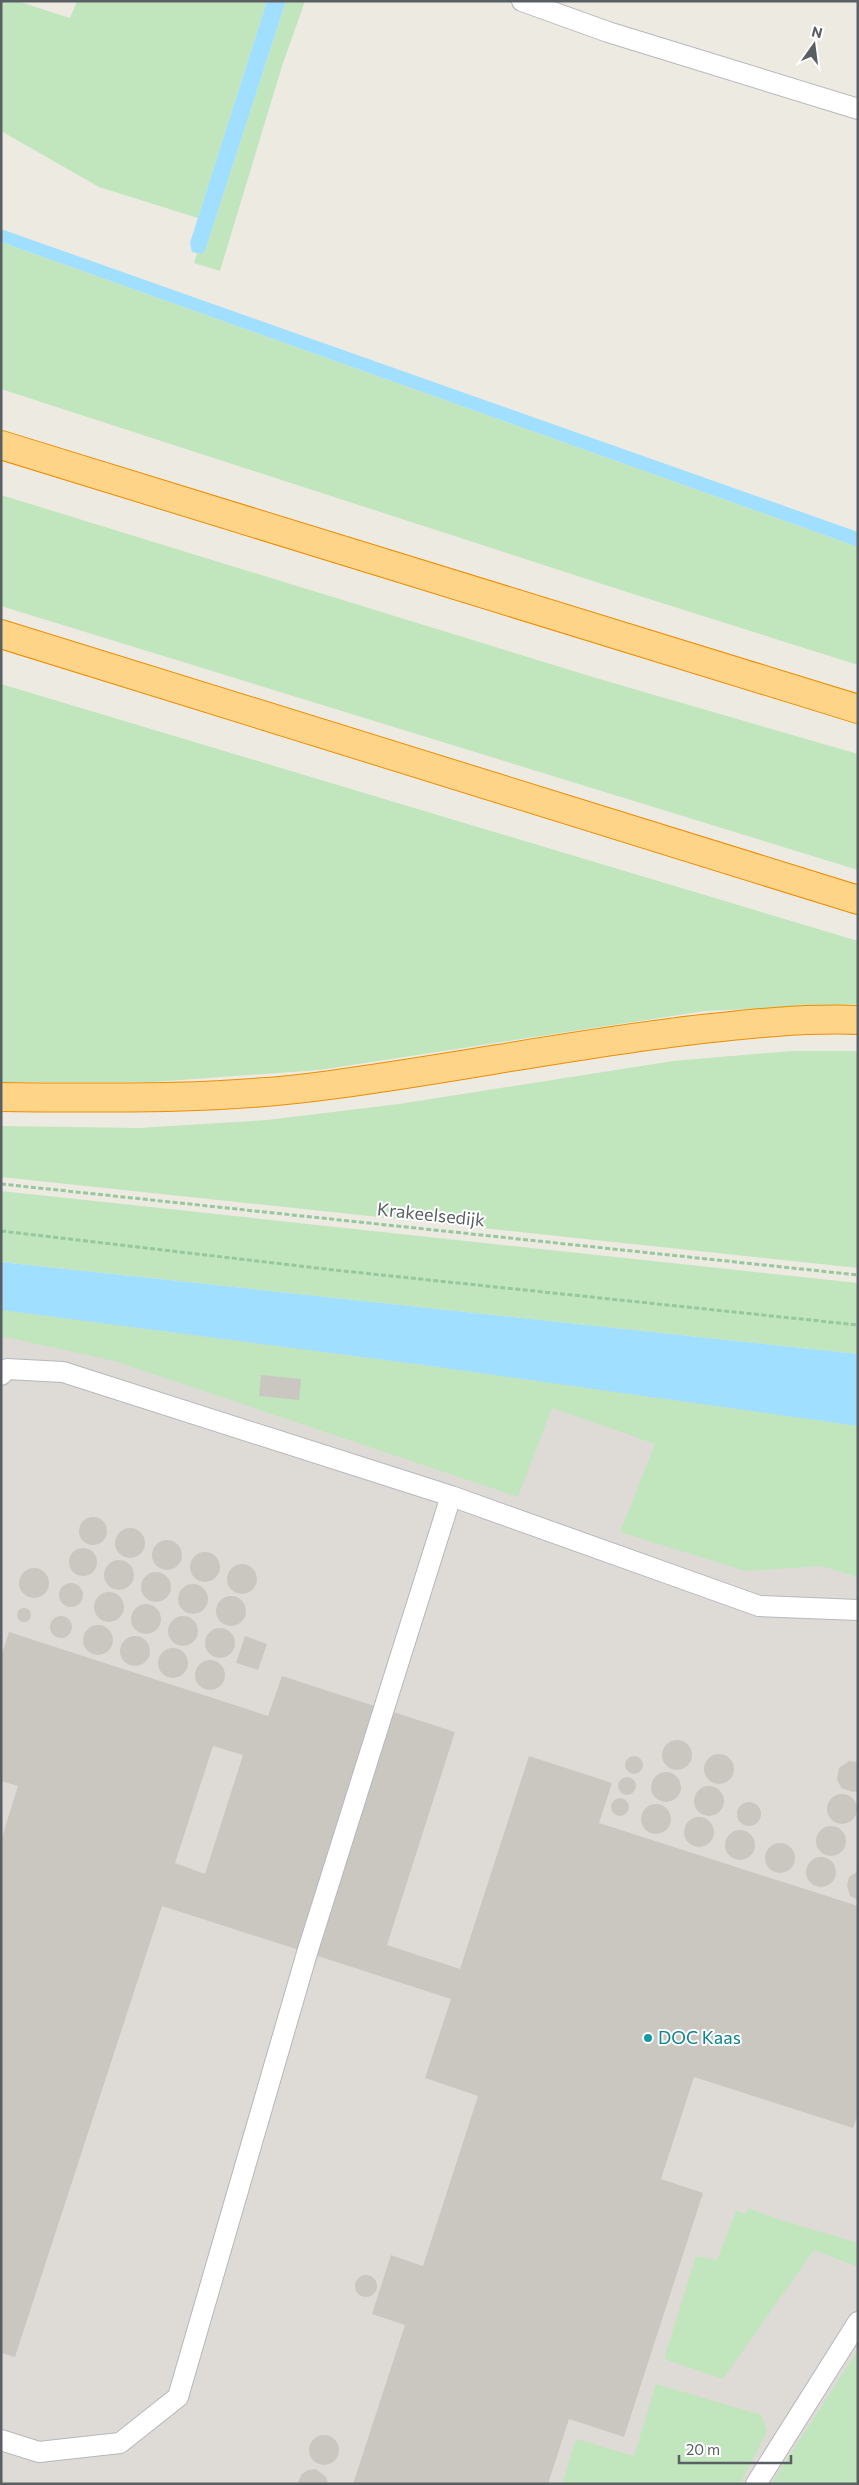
<svg xmlns="http://www.w3.org/2000/svg" width="859" height="2485" font-family="Commissioner,sans-serif">
<rect width="100%" height="100%" fill="#edeae2"/>
<!-- industrial -->
<path fill="#dedbd6" d="M1 1287 858 1382V2484H1Z"/>
<!-- green -->
<path fill="#c1e6bd" d="M1 1H17L70 18 77 1H267L198 218 99 187 1 131Z
M286 1H305L282 66 220 271 194 263 197 253 202 254 205 251Z
M1 242 858 547V665L627 592 1 389Z
M1 495 596 678 858 754V870L1 606Z
M1 684 858 941V1004L705 1011 319 1070 153 1082H1Z
M792 1051H858V1268L1 1177V1126L139 1128 267 1120 399 1104 673 1061Z
M1 1191 858 1283V1354L1 1262Z
M1 1310 423 1365 858 1426V1577L821 1566 745 1571 620 1532 655 1444 552 1408 518 1497 114 1361 1 1336Z
M748 2208 781 2220 858 2243V2267L814 2250 723 2379 664 2359 696 2256 717 2260 736 2211 746 2214Z
M858 2350V2484H771Z
M656 2384 762 2415 767 2432 740 2484H562L576 2439 634 2456Z"/>
<!-- water -->
<path fill="#a0dfff" d="M267 1H286L205 251 202 254 192 252 190 243Z
M1 229 858 532V547L1 242Z
M1 1262 858 1354V1426L423 1365 1 1310Z"/>
<!-- building -->
<path fill="#cac7c1" fill-rule="evenodd" d="M261 1375 301 1379 299 1400 259 1396Z
M79 1531a14 14 0 1 1 28 0a14 14 0 1 1-28 0Z
M115 1543a15 15 0 1 1 30 0a15 15 0 1 1-30 0Z
M152 1555a15 15 0 1 1 30 0a15 15 0 1 1-30 0Z
M69 1562a14 14 0 1 1 28 0a14 14 0 1 1-28 0Z
M190 1567a15 15 0 1 1 30 0a15 15 0 1 1-30 0Z
M104 1575a15 15 0 1 1 30 0a15 15 0 1 1-30 0Z
M227 1579a15 15 0 1 1 30 0a15 15 0 1 1-30 0Z
M19 1583a15 15 0 1 1 30 0a15 15 0 1 1-30 0Z
M141 1587a15 15 0 1 1 30 0a15 15 0 1 1-30 0Z
M59 1595a12 12 0 1 1 24 0a12 12 0 1 1-24 0Z
M178 1599a15 15 0 1 1 30 0a15 15 0 1 1-30 0Z
M94 1607a15 15 0 1 1 30 0a15 15 0 1 1-30 0Z
M216 1611a15 15 0 1 1 30 0a15 15 0 1 1-30 0Z
M131 1619a15 15 0 1 1 30 0a15 15 0 1 1-30 0Z
M17 1615a7 7 0 1 1 14 0a7 7 0 1 1-14 0Z
M168 1631a15 15 0 1 1 30 0a15 15 0 1 1-30 0Z
M50 1627a11 11 0 1 1 22 0a11 11 0 1 1-22 0Z
M83 1640a15 15 0 1 1 30 0a15 15 0 1 1-30 0Z
M205 1643a15 15 0 1 1 30 0a15 15 0 1 1-30 0Z
M9 1632 268 1716 282 1676 455 1732 387 1945 460 1969 529 1756 612 1783 599 1823 858 1906V2114L853 2128 694 2077 661 2179 703 2193 624 2437 569 2419 548 2484H353L405 2325 372 2314 391 2255 423 2266 478 2096 425 2078 451 1999 162 1906 15 2357 1 2353V1840L18 1786 1 1781V1657ZM213 1746 243 1755 205 1874 175 1863Z
M120 1651a15 15 0 1 1 30 0a15 15 0 1 1-30 0Z
M245 1636 267 1644 258 1670 236 1663Z
M158 1663a15 15 0 1 1 30 0a15 15 0 1 1-30 0Z
M195 1675a15 15 0 1 1 30 0a15 15 0 1 1-30 0Z
M662 1755a15 15 0 1 1 30 0a15 15 0 1 1-30 0Z
M704 1769a15 15 0 1 1 30 0a15 15 0 1 1-30 0Z
M625 1765a9 9 0 1 1 18 0a9 9 0 1 1-18 0Z
M849 1761 858 1762V1791L853 1792 841 1788 837 1779 839 1768Z
M651 1787a15 15 0 1 1 30 0a15 15 0 1 1-30 0Z
M618 1786a9 9 0 1 1 18 0a9 9 0 1 1-18 0Z
M694 1801a15 15 0 1 1 30 0a15 15 0 1 1-30 0Z
M827 1809a15 15 0 1 1 30 0a15 15 0 1 1-30 0Z
M611 1807a9 9 0 1 1 18 0a9 9 0 1 1-18 0Z
M737 1814a12 12 0 1 1 24 0a12 12 0 1 1-24 0Z
M641 1819a15 15 0 1 1 30 0a15 15 0 1 1-30 0Z
M684 1832a15 15 0 1 1 30 0a15 15 0 1 1-30 0Z
M816 1841a15 15 0 1 1 30 0a15 15 0 1 1-30 0Z
M725 1845a15 15 0 1 1 30 0a15 15 0 1 1-30 0Z
M765 1858a15 15 0 1 1 30 0a15 15 0 1 1-30 0Z
M806 1872a15 15 0 1 1 30 0a15 15 0 1 1-30 0Z
M858 1871V1900L850 1896 847 1885 849 1877Z
M355 2286a11 11 0 1 1 22 0a11 11 0 1 1-22 0Z
M309 2450a15 15 0 1 1 30 0a15 15 0 1 1-30 0Z
M316 2469 326 2477 328 2484H297L302 2474 308 2470Z"/>
<g fill="none" stroke-linecap="round" stroke-linejoin="round">
<defs>
<path id="service" d="M522 1 608 32 858 109
M1 1375 7 1369 63 1372 451 1496 759 1606 858 1610
M1 2440 39 2452 120 2443 178 2397 307 1953 451 1496
M756 2484 858 2322"/>
<path id="motorway" d="M1 445 858 709
M1 634 858 900
M1 1097C110 1098 222 1100 330 1085 452 1069 572 1044 694 1030 748 1024 803 1018 858 1020"/>
</defs>
<!-- service casing -->
<use href="#service" stroke="#b4b8bc" stroke-width="22"/>
<!-- motorway casing -->
<use href="#motorway" stroke="#ef8d00" stroke-width="30"/>
<!-- path -->
<path stroke="#96c79f" stroke-width="3" stroke-dasharray="5 2.5" stroke-linecap="butt" d="M1 1184 858 1275
M1 1231 334 1270 858 1325"/>
<!-- service -->
<use href="#service" stroke="#fff" stroke-width="20"/>
<!-- motorway -->
<use href="#motorway" stroke="#fed588" stroke-width="28"/>
</g>
<!-- markers -->
<circle fill="#0f9aa8" stroke="#fff" stroke-width="2" cx="648" cy="2038" r="5"/>
<g text-anchor="middle" stroke-width="4" stroke-linejoin="round" paint-order="stroke">
<!-- street labels -->
<g font-size="18" fill="#5a5f63" stroke="#fff">
<text transform="translate(431 1215) rotate(6)" y="6">Krakeelsedijk</text>
</g>
<!-- culture labels -->
<g font-size="18" fill="#0d838f" stroke="#fff" text-anchor="start">
<text x="658" y="2044">DOC Kaas</text>
</g>
</g>
<!-- border -->
<rect width="859" height="2485" fill="none" stroke="#5a5f63" stroke-width="5"/>
<!-- north arrow -->
<g transform="translate(814 45) rotate(14)" stroke="#ffffff" stroke-width="4" paint-order="stroke">
<path d="M0-4L9 19L0 12L-9 19Z" fill="#5a5f63"/>
<text y="-8" font-size="14" font-weight="bold" text-anchor="middle" fill="#5a5f63">N</text>
</g>
<!-- scale -->
<path d="M679 2455v8h112v-8" fill="none" stroke="#5a5f63" stroke-width="2.5"/>
<text x="686" y="2455" font-size="15" fill="#5a5f63" stroke="#ffffff" stroke-width="4" paint-order="stroke">20 m</text>
</svg>
